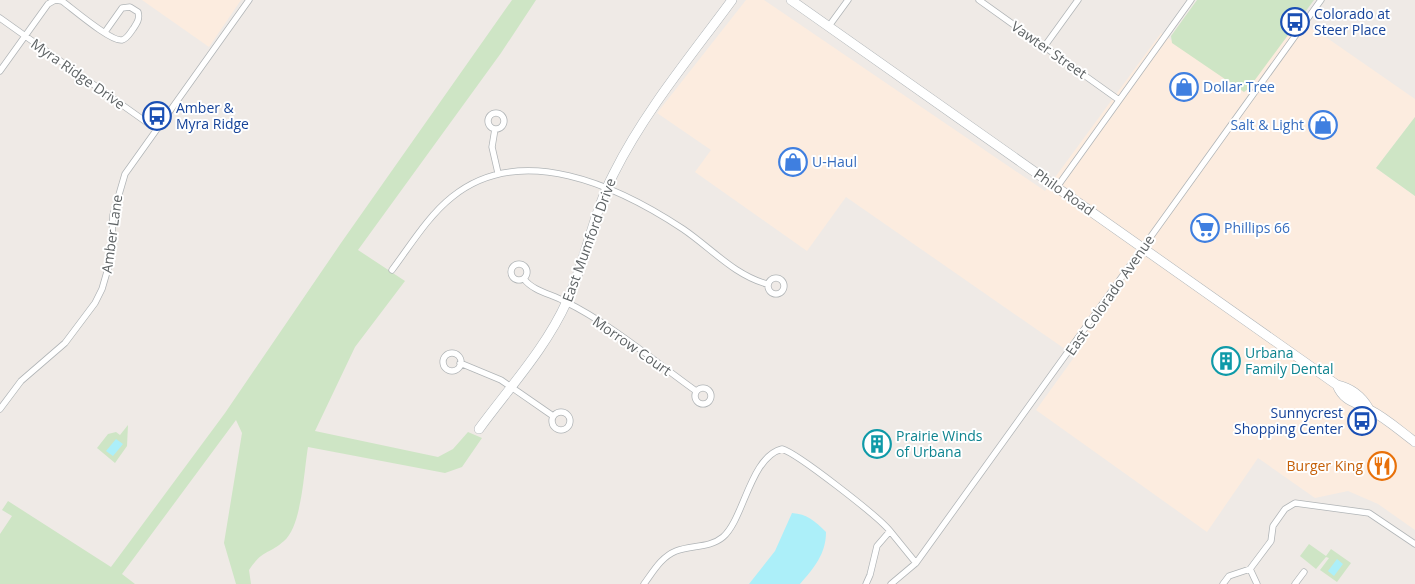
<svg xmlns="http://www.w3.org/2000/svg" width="1415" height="584" font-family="'Open Sans',sans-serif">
<rect width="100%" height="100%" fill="#efeae6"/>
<!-- commercial -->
<path fill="#fcecdf" d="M142 0H241L209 47Z
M746 0H764L1045 191 1161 33 1245 92 1295 19 1317 31 1415 99V117L1376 168 1415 196V530L1378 504 1348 491 1315 498 1258 458 1207 532 1036 410 1075 356 846 197 807 251 695 172 711 150 657 113Z"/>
<!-- green -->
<path fill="#cee5c5" d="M512 0H536L501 53 358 250 405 281 355 347 315 431 438 457 453 449 468 432 482 438 462 467 445 473 308 447C304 470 302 526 284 541 268 555 263 549 249 570L251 584H236L224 543 242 433 236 420 122 574 135 584H0V534L12 516 2 510 8 501 111 567 225 413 341 243Z
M1197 0H1314L1249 88 1244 92 1172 43 1171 36Z
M1415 117V196L1376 168Z
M128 425 127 446 115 463 97 448 108 434 116 432 120 435Z
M1309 544 1326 556 1331 549 1351 563 1337 582 1320 570 1329 558 1326 557 1316 569 1300 556Z"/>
<!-- water -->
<path fill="#aceff9" d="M116 439 123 444 113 456 106 451Z
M792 513C807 514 815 521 826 532 826 554 814 568 800 584H749L775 551Z
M1337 559 1343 564 1334 576 1328 571Z"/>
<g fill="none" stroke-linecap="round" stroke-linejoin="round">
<defs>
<path id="street" d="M56 0 62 1C73 9 111 42 122 40 127 39 130 33 133 29 137 23 140 19 138 12L130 7 122 8 105 32
M979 0 1119 100
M0 18 156 129
M829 26 848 0
M1044 47 1078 0
M0 71 48 4 55 0
M488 121a8 8 0 1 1 16 0a8 8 0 1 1-16 0Z
M495 129 492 147 498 173
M1057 187 1191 0
M511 272a8 8 0 1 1 16 0a8 8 0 1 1-16 0Z
M392 270C410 246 428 216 452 197 521 141 618 186 683 229 711 248 734 275 767 284
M768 286a8 8 0 1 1 16 0a8 8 0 1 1-16 0Z
M524 279C533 291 551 294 564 301 611 324 654 361 696 391
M443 362a9 9 0 1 1 18 0a9 9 0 1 1-18 0Z
M460 363 501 380 553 416
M695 396a8 8 0 1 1 16 0a8 8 0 1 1-16 0Z
M0 409 21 381 65 343 95 303 102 289 111 258 113 215 125 174 249 0
M552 421a9 9 0 1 1 18 0a9 9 0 1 1-18 0Z
M890 531 916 563
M1250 569 1257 584
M644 584C653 572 661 557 676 551 691 545 710 548 723 537 744 519 750 457 782 449 797 453 879 517 890 531L877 546 870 575 866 584
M891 584 916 563 1321 0
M1223 584 1229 576 1250 569 1271 541 1273 526 1285 509 1295 503 1369 513 1415 544
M1295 584 1304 572"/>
<path id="secondary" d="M791 0 1337 385C1351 388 1362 397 1369 409
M1337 385C1344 402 1356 402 1370 410 1386 418 1400 431 1415 442
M479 429C509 388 546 348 567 301 586 260 593 213 614 173 645 111 691 56 732 0"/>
</defs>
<!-- street casing -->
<use href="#street" stroke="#b1b5b7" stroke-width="7"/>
<!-- secondary casing -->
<use href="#secondary" stroke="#b0b5b8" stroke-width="10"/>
<!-- street -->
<use href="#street" stroke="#fff" stroke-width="5.5"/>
<!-- secondary -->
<use href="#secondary" stroke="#fff" stroke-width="9"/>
</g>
<!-- icons -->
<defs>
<symbol id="bus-ring" viewBox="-11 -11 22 22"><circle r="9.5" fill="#fff" stroke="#1a4fb4" stroke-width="1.5"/><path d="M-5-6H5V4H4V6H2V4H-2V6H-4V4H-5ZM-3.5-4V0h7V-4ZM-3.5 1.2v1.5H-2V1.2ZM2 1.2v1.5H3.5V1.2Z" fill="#1a4fb4"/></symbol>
<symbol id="shop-ring" viewBox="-11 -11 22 22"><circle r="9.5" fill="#fff" stroke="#3f7fe0" stroke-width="1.5"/><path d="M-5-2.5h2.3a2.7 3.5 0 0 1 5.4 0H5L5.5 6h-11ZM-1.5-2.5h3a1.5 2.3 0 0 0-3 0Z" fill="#3f7fe0"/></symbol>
<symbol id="supermarket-ring" viewBox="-11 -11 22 22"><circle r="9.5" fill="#fff" stroke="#3f7fe0" stroke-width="1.5"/><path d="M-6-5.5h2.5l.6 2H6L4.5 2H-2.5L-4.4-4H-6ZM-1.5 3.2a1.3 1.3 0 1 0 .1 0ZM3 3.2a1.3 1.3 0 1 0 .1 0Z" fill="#3f7fe0"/></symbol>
<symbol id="building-ring" viewBox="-11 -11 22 22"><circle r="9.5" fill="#fff" stroke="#0f9aa8" stroke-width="1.5"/><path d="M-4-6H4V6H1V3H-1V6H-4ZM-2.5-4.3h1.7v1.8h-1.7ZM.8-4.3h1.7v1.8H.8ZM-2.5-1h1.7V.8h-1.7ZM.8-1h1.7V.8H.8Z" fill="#0f9aa8"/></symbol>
<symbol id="restaurant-ring" viewBox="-11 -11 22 22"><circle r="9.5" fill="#fff" stroke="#e8710a" stroke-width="1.5"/><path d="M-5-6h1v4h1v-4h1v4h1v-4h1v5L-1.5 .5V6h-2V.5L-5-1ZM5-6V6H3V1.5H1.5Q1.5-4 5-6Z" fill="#e8710a"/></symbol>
</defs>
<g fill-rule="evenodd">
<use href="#bus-ring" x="1279" y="6" width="32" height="32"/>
<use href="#shop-ring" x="1168" y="71" width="32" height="32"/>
<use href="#bus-ring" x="141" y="100" width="32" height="32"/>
<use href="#shop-ring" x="1307" y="109" width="32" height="32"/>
<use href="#shop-ring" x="777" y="146" width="32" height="32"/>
<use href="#supermarket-ring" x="1189" y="212" width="32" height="32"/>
<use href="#building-ring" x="1210" y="345" width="32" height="32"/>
<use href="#bus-ring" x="1346" y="405" width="32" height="32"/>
<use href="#building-ring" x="861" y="428" width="32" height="32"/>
<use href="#restaurant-ring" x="1366" y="450" width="32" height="32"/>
</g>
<g text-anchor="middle" stroke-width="4" stroke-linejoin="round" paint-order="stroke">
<!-- transit labels -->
<g font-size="14" fill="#164399" stroke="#fff" text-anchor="start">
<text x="1314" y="19">Colorado at<tspan x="1314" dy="16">Steer Place</tspan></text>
<text x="176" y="113">Amber &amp;<tspan x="176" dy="16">Myra Ridge</tspan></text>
<text x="1343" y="418" text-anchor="end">Sunnycrest<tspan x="1343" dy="16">Shopping Center</tspan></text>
</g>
<!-- street labels -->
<g font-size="14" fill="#5e6365" stroke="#fff">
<text transform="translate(1049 50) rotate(35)" y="5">Vawter Street</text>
<text transform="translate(78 74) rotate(35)" y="5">Myra Ridge Drive</text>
<text transform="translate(1064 192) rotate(35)" y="5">Philo Road</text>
<text transform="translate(112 234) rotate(-82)" y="5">Amber Lane</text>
<text transform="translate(589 240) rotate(-70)" y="5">East Mumford Drive</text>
<text transform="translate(1110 295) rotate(-55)" y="5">East Colorado Avenue</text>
<text transform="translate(632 346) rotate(35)" y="5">Morrow Court</text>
</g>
<!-- shop labels -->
<g font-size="14" fill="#366cbe" stroke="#fff" text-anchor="start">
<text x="1203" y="92">Dollar Tree</text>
<text x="1304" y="130" text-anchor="end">Salt &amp; Light</text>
<text x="812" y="167">U-Haul</text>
<text x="1224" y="233">Phillips 66</text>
</g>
<!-- culture labels -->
<g font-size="14" fill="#0d838f" stroke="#fff" text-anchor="start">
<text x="1245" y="358">Urbana<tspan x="1245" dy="16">Family Dental</tspan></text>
<text x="896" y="441">Prairie Winds<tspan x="896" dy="16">of Urbana</tspan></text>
</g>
<!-- food labels -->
<g font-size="14" fill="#c56008" stroke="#fff" text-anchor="end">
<text x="1363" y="471">Burger King</text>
</g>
</g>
</svg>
